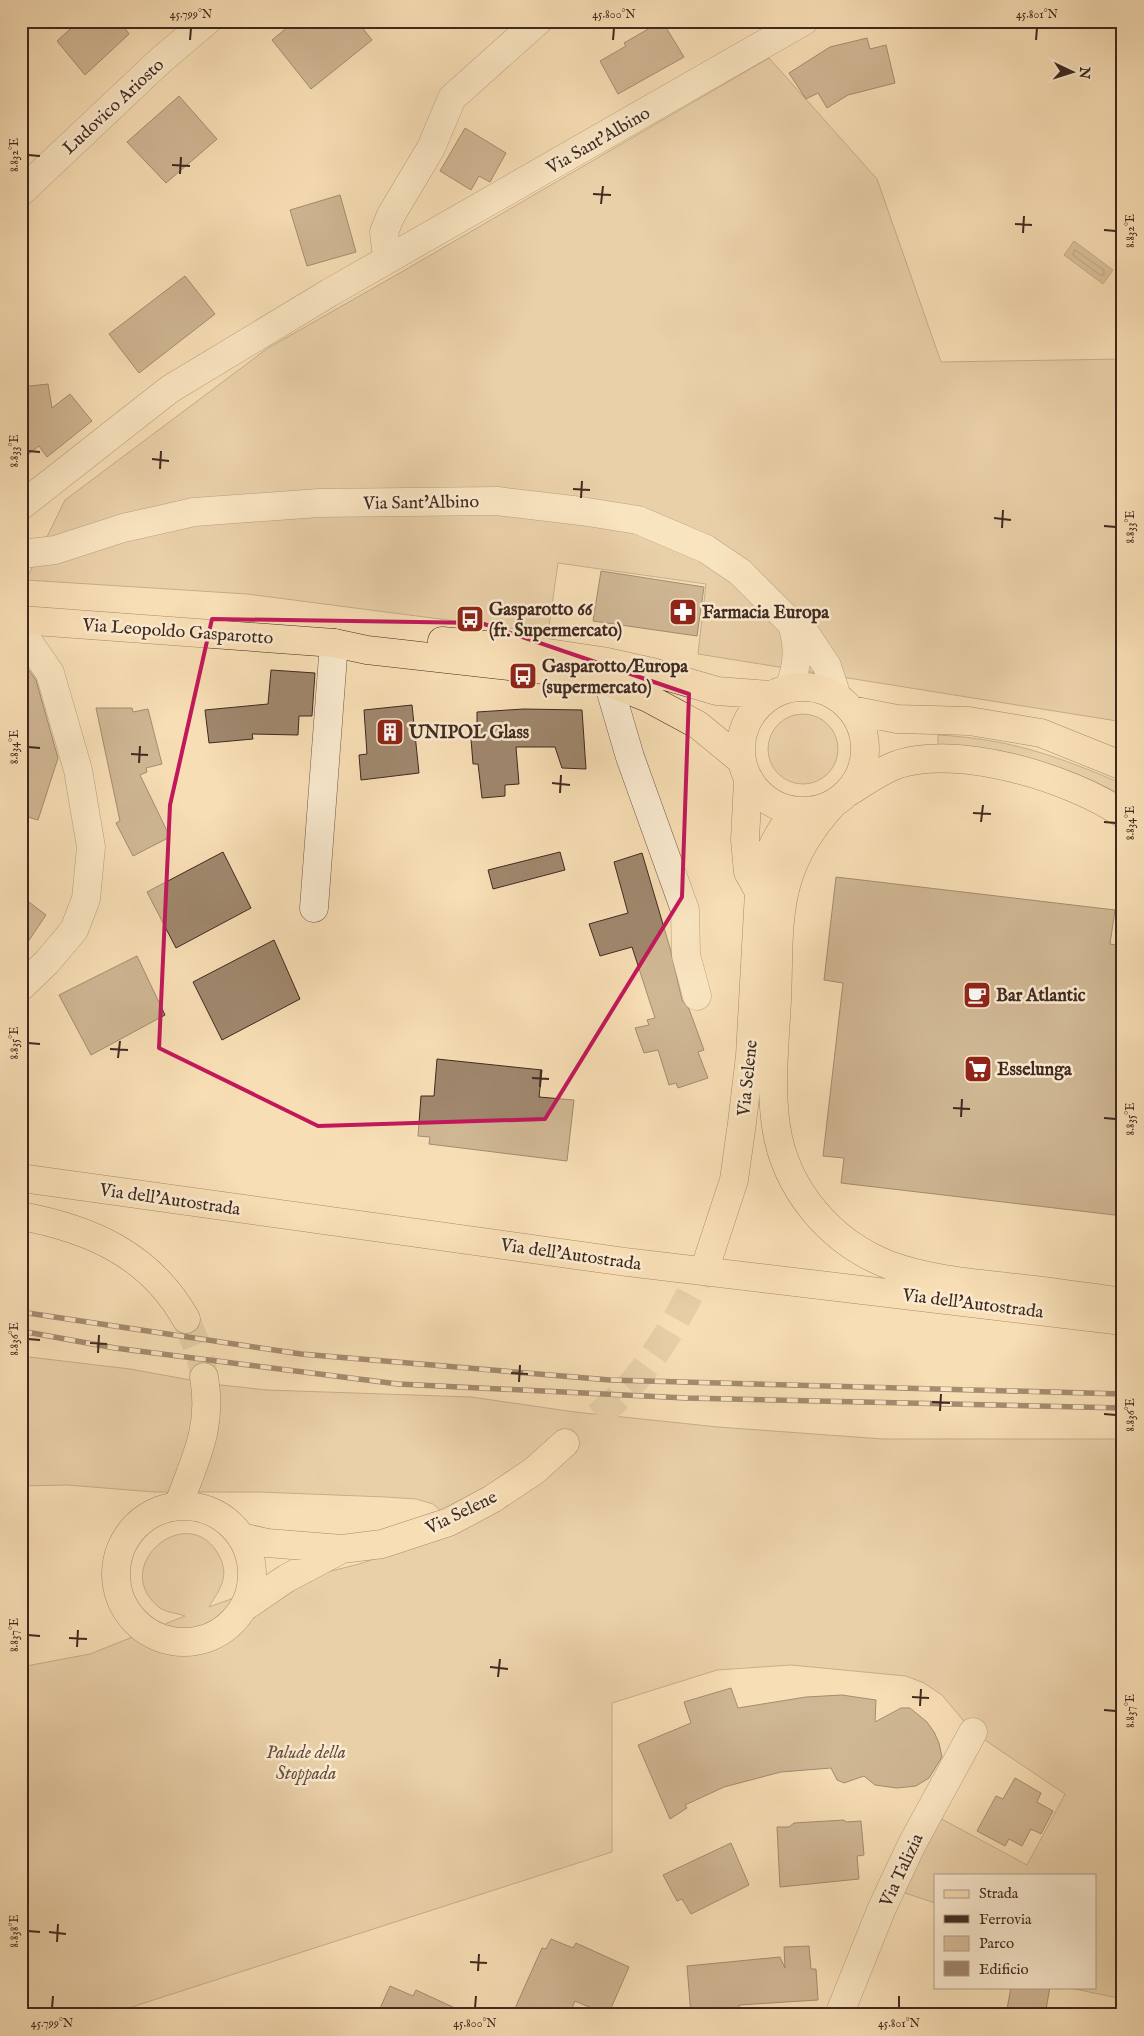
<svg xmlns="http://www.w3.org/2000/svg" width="1144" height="2036" font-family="'IM FELL English',serif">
<rect width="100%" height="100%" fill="#f8deb5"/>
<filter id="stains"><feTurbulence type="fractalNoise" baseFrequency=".004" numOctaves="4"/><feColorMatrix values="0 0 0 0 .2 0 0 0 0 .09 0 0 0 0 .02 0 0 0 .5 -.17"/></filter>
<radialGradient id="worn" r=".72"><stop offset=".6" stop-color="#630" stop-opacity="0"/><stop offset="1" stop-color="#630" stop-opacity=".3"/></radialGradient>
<!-- green -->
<path fill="#d9bf9c" stroke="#8c745e" d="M769 58 877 179 941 362 1122 359 1123 356V716L1117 721 698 654 706 584 558 563 548 633 247 594 26 580 65 500 268 348 398 274Z
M768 749a35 35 0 1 1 70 0a35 35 0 1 1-70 0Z
M938 735C1011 739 1057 756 1123 784V796C1061 762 1007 750 938 745Z
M21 1356 130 1369 212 1384 267 1390 471 1397 575 1412 718 1427 883 1439H1123V1999L1065 1987H1095V1875H935V1903L902 1892 938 1817 1027 1865 1065 1794 973 1732 942 1695 924 1683 906 1676 791 1665 717 1670 612 1703V1852L107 2015H21V1667L90 1654 185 1616C177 1613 168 1613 160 1608 108 1568 185 1501 217 1552 231 1575 221 1587 209 1607L256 1590 359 1564 411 1547 440 1510 433 1504 416 1499 386 1497 259 1492H154L67 1485 21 1486Z"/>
<!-- water -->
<path fill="#b9a082" stroke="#89705b" d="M1074 241 1113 270 1103 284 1064 255Z"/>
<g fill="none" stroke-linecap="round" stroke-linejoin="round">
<!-- shore -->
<path stroke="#7c6451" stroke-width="1" d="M1075 250 1104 270V275H1100L1073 255Z"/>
</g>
<!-- building -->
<path fill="#a0876d" stroke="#402920" d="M79 21H120L129 34 85 75 57 41Z
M295 21H357L372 40 311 89 272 40Z
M662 21 684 57 618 94 600 61 626 46 624 43Z
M867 38 870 49 886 45 895 83 848 95 827 108 818 93 806 99 789 73 830 47Z
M179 96 217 139 166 183 127 142Z
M465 128 506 153 490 182 479 176 471 190 440 171Z
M340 195 356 252 307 266 290 210Z
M185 276 215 314 139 373 109 334Z
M48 384 52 408 70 394 92 421 47 457 39 446 21 460V387Z
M601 571 704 587 697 636 593 621Z
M21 659 36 680 58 758 38 820 21 815Z
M271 670 315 673 312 716H299L298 735 252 734 253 739 209 743 205 710 268 704Z
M412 705 419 773 361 780 359 755 367 754 364 710Z
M96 708H132L133 712 148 709 162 764 146 768 147 772 140 775 170 837 133 856 116 823 120 821Z
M524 709 582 710 586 769 562 768 555 747H516L519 784 505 785V796L482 798 478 764H473L471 739H477V712Z
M223 852 251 908 176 948 147 892Z
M560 852 565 870 493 889 488 870Z
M642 853 670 948 682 1000 689 1009 704 1050 698 1052 708 1078 678 1088 676 1083 669 1085 658 1050 644 1053 635 1028 649 1025 647 1020 655 1018 632 947 600 956 589 924 628 913 614 862Z
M836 877 1115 910 1110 944 1123 946V1216L841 1183 844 1158 823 1156 843 983 824 980Z
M21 896 46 915 21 952Z
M274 940 300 999 222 1040 193 982Z
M137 956 165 1015 91 1055 59 995Z
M437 1059 542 1070 539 1097 574 1100 567 1161 429 1144 430 1137 418 1136 421 1096H434Z
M731 1688 738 1708 806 1697 842 1695 876 1700 875 1722 901 1708H910L927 1722 934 1732 939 1743 942 1757 929 1778 916 1786 897 1788 875 1785 864 1776 844 1783 837 1780 831 1768 781 1772 724 1787 685 1805 687 1808 670 1819 638 1745 691 1723 684 1702Z
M1015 1778 1041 1793 1037 1802 1053 1811 1041 1834 1031 1829 1022 1846 1009 1839 1005 1846 977 1831 996 1796 1003 1799Z
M844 1820 846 1822 861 1821 864 1855 857 1856 859 1879 780 1887 777 1827H789L794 1823Z
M731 1843 749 1885 691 1914 682 1899 677 1901 663 1875Z
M551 1939 573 1948 576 1943 629 1967 608 2015 575 2001 569 2015H512L542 1948 546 1949Z
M809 1946 811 1969H816L818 2000 739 2005 740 2015H691L687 1966 780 1957 785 1968 784 1947Z
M390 1986 413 1996 416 1990 470 2015H377Z
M1011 1987H1050L1045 2015H1006Z"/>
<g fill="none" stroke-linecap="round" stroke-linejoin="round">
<!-- major-tunnel -->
<path stroke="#d3ba97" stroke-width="28" stroke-dasharray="28 14" stroke-linecap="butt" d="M565 1443C587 1425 610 1407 629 1387 663 1349 685 1304 708 1259"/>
<!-- highway-tunnel -->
<path stroke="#d3ba97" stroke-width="28" stroke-dasharray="28 14" stroke-linecap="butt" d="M186 1319 200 1354 204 1377"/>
<defs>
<path id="minor" d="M21 192 161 60 207 21
M391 257 386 249 384 232 391 215 431 148 452 98 538 21
M21 506 170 389 329 293 804 21
M21 551 30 553 55 550 123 528 194 512 319 503 497 501 581 511 638 520 706 549 740 572 792 624 807 636 827 666 837 697
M21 631 50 673 78 770 91 847 86 899 74 930 47 962 21 987
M608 682 630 757 685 910 686 955 697 996
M789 688C798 666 799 647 792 624
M314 908 334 643
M839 2015 882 1908 912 1844 973 1732"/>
<path id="major" d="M21 620 334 643 367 650 544 670 608 682 648 698 698 725 742 761
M442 641 508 647 602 661 652 672 717 691 772 695
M741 749a62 62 0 1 1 124 0a62 62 0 1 1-124 0Z
M851 710 897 719 969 721 1041 733 1123 766
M748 780 745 840 748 872 758 890
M849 792C865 782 881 770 899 764 961 745 1070 778 1123 814
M708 1259 734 1180 742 1123 750 1056 759 892C764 860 775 836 795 811
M116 1574a68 68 0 1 1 136 0a68 68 0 1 1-136 0Z
M241 1537 267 1543 342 1549 382 1544 449 1522 492 1499 534 1471 565 1443
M243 1608 287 1578 342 1549"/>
<path id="highway" d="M833 804C813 826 795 854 787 882 776 919 779 963 777 1000 775 1042 770 1085 776 1126 785 1189 830 1242 889 1265 930 1280 974 1283 1017 1288 1052 1292 1087 1297 1123 1302
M21 1178 626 1262 1123 1321
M21 1216C91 1229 150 1255 186 1319
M178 1506C195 1459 213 1428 204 1377"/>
</defs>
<!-- minor casing -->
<use href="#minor" stroke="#6e5645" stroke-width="29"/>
<!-- major casing -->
<use href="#major" stroke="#402920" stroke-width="29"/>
<!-- highway casing -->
<use href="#highway" stroke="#402920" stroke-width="29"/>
<!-- minor -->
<use href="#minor" stroke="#faeacf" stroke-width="28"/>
<!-- major -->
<use href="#major" stroke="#f8deb5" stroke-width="28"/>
<!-- highway -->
<use href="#highway" stroke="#f8deb5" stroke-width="28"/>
<defs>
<path id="rail" d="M21 1312 301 1354 610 1380 1123 1394
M21 1331 115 1348 398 1384 685 1398 1123 1408"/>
</defs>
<!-- rail casing -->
<use href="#rail" stroke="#402920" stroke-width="5.5"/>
<!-- rail -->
<use href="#rail" stroke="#faeacf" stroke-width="4" stroke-dasharray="11" stroke-linecap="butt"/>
</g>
<!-- marked area -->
<path d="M0 0H1144V2036H0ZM212 619 481 623 689 694 682 897 545 1119 318 1126 159 1048 170 805Z" fill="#f8deb5" fill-opacity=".55" fill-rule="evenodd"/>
<path fill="none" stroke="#c2185b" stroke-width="4" stroke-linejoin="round" d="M212 619 481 623 689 694 682 897 545 1119 318 1126 159 1048 170 805Z"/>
<!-- ticks -->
<path fill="none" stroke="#402920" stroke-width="2" d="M190 40 191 28M613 40 614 28M1036 40 1037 28M28 155 40 156M172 165 190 166M180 174 181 157M593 194 611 195M601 204 603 186M1015 224 1032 225M1104 230 1116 231M1023 233 1024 216M28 451 40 452M152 459 169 461M160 469 161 451M573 489 590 490M581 498 582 481M994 518 1011 520M1104 526 1116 527M1002 528 1003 510M28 747 40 748M131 754 148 755M139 763 140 746M552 783 570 785M560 793 561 775M973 813 991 814M981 822 983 805M1104 822 1116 823M28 1043 40 1044M110 1049 128 1050M118 1058 120 1041M532 1078 549 1079M540 1087 541 1070M953 1108 970 1109M961 1117 962 1099M1104 1118 1116 1119M28 1339 40 1340M90 1343 107 1344M98 1353 99 1335M511 1373 528 1374M519 1382 520 1365M932 1402 950 1403M940 1411 941 1394M1104 1414 1116 1415M28 1635 40 1636M69 1638 87 1639M77 1647 78 1630M490 1667 508 1669M498 1677 500 1659M912 1697 929 1698M920 1706 921 1689M1104 1710 1116 1711M28 1931 40 1932M49 1932 66 1934M57 1942 58 1924M470 1962 487 1963M478 1971 479 1954M52 2008 53 1996M475 2008 476 1996M899 2008V1996"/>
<!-- icons -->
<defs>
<symbol id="pharmacy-square" viewBox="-11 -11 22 22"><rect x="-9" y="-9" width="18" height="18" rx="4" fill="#8f2418" stroke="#faeacf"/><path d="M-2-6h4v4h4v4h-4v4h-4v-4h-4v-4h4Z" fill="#fff"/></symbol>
<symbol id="bus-square" viewBox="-11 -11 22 22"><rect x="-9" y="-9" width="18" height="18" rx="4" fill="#8f2418" stroke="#faeacf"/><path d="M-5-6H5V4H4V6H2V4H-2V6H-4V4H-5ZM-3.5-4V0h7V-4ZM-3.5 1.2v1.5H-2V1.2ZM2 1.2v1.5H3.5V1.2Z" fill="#fff"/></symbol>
<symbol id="building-square" viewBox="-11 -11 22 22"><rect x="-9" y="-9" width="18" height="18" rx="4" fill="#8f2418" stroke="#faeacf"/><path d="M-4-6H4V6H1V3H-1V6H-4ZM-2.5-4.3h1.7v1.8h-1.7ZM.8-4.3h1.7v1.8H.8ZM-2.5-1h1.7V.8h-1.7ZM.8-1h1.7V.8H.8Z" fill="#fff"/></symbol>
<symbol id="cafe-square" viewBox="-11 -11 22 22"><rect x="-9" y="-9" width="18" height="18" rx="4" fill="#8f2418" stroke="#faeacf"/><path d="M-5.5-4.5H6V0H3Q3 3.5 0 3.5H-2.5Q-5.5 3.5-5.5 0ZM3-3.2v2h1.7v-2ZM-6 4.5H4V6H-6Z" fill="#fff"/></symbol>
<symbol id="supermarket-square" viewBox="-11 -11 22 22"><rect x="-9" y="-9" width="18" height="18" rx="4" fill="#8f2418" stroke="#faeacf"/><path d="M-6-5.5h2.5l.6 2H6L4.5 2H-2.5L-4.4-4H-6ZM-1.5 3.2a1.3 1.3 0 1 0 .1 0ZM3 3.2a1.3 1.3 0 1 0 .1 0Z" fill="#fff"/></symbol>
</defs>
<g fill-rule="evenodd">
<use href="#pharmacy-square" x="667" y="596" width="32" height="32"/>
<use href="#bus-square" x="454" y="603" width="32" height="32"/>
<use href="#bus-square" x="507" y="660" width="32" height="32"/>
<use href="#building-square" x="374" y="716" width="32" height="32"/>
<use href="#cafe-square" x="961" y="979" width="32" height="32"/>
<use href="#supermarket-square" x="962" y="1053" width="32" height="32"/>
</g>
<g text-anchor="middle" stroke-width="5" stroke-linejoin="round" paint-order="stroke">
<!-- street labels -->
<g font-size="18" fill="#402920" stroke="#faeacf">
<text transform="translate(113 106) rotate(-43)" y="6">Ludovico Ariosto</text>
<text transform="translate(598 140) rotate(-30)" y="6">Via Sant'Albino</text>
<text transform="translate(421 502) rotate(-1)" y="6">Via Sant'Albino</text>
<text transform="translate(178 631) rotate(4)" y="6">Via Leopoldo Gasparotto</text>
<text transform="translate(747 1078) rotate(-84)" y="6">Via Selene</text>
<text transform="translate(170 1199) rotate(8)" y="6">Via dell'Autostrada</text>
<text transform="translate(571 1254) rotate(8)" y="6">Via dell'Autostrada</text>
<text transform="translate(973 1303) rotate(7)" y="6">Via dell'Autostrada</text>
<text transform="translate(461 1512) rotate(-26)" y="6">Via Selene</text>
<text transform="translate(901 1870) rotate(-65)" y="6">Via Talizia</text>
</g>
<!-- poi labels -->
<g font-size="18" font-weight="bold" fill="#402920" stroke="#faeacf" text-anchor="start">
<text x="489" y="615">Gasparotto 66<tspan x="489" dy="21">(fr. Supermercato)</tspan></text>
<text x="702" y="618">Farmacia Europa</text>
<text x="542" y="672">Gasparotto/Europa<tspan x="542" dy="21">(supermercato)</tspan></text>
<text x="409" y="738">UNIPOL Glass</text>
<text x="996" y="1001">Bar Atlantic</text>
<text x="997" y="1075">Esselunga</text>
</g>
<!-- park labels -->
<g font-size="18" font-style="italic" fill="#664e3f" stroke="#faeacf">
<text x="306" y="1758">Palude della<tspan x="306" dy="21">Stoppada</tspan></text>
</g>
</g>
<!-- margin -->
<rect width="1144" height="2036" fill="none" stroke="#f8deb5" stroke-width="55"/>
<!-- legend -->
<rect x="934" y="1874" width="162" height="115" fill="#faeacf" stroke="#b09d89"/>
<rect x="944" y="1890" width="25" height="8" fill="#f8deb5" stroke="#b09d89"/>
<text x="979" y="1898" font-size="15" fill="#402920">Strada</text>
<rect x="944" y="1915" width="25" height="8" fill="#402920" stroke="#b09d89"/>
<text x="979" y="1924" font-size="15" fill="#402920">Ferrovia</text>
<rect x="944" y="1936" width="25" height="15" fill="#d9bf9c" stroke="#b09d89"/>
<text x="979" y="1948" font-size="15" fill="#402920">Parco</text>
<rect x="944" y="1961" width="25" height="15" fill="#a0876d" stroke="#b09d89"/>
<text x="979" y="1974" font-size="15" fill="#402920">Edificio</text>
<!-- north arrow -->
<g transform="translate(1072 72) rotate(94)" stroke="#faeacf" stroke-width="4" paint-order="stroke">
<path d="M0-4L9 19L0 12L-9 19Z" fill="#402920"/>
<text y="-8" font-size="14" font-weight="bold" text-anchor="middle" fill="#402920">N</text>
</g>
<rect x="28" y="28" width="1088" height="1980" fill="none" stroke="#402920" stroke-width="2"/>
<g font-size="12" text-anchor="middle" fill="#402920">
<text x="191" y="18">45.799°N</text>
<text x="614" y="18">45.800°N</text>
<text x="1037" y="18">45.801°N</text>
<text transform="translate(14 155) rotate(-90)" y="4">8.832°E</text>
<text transform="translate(1130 231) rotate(-90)" y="4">8.832°E</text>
<text transform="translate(14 451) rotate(-90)" y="4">8.833°E</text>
<text transform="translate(1130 527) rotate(-90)" y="4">8.833°E</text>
<text transform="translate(14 747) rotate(-90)" y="4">8.834°E</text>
<text transform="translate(1130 823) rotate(-90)" y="4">8.834°E</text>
<text transform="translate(14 1043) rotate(-90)" y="4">8.835°E</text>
<text transform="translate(1130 1119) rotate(-90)" y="4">8.835°E</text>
<text transform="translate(14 1339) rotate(-90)" y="4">8.836°E</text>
<text transform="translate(1130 1415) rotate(-90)" y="4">8.836°E</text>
<text transform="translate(14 1635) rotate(-90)" y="4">8.837°E</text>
<text transform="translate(1130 1711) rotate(-90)" y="4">8.837°E</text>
<text transform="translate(14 1931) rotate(-90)" y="4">8.838°E</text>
<text x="52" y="2027">45.799°N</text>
<text x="475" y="2027">45.800°N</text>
<text x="899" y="2027">45.801°N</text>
</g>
<rect width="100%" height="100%" filter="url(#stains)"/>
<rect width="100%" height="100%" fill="url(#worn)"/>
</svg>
